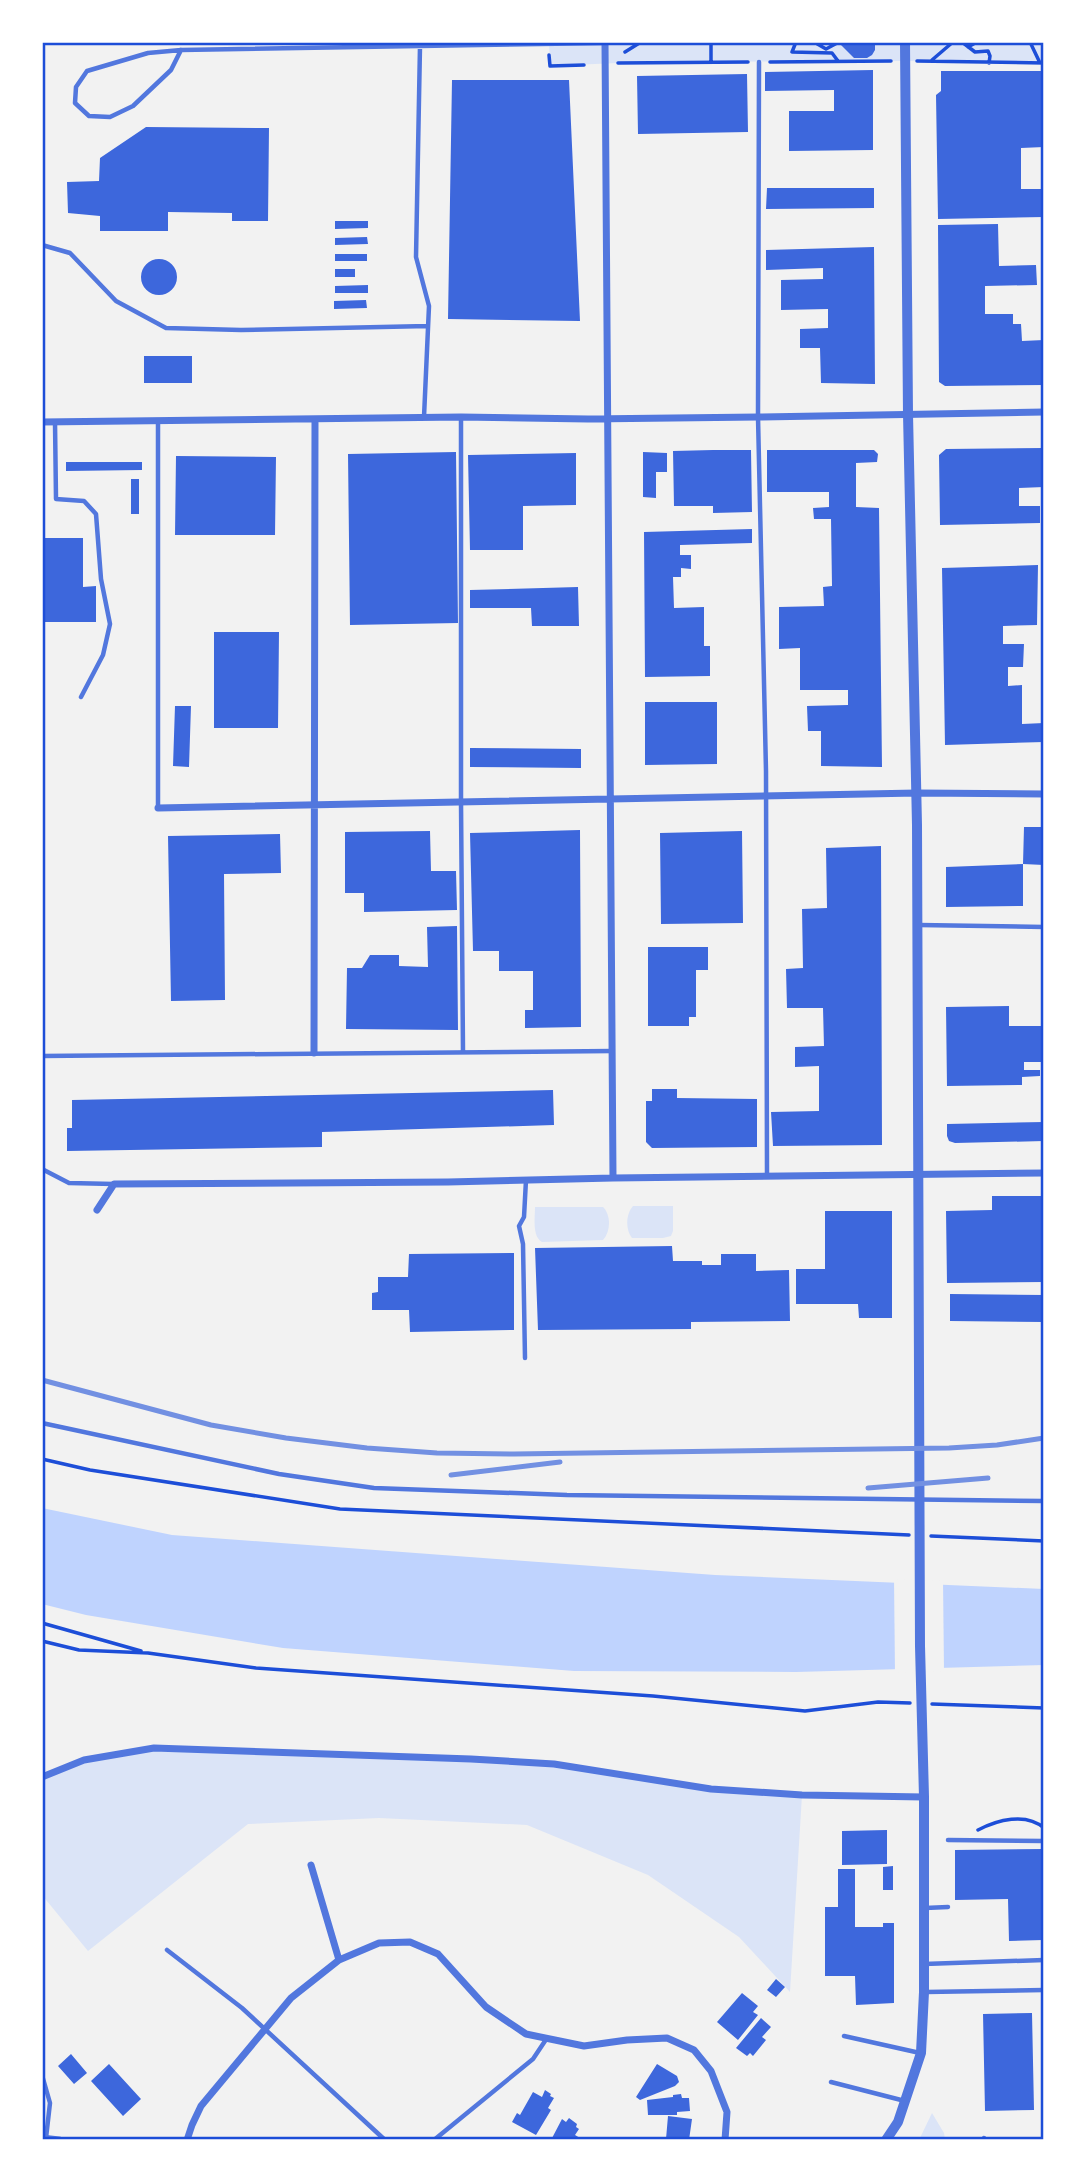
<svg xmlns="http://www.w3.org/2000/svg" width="1086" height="2182" font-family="'Nunito Sans',sans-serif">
<rect width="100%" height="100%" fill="#f2f2f2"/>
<!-- green -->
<path fill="#dbe4f7" d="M549 42H1044V63L905 61 640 62 550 66Z
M633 1206H673V1231L671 1236 663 1238H632C625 1229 626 1214 633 1206Z
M535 1207H603C611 1215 611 1231 603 1240L542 1242C532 1236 535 1219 535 1207Z
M154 1748 554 1764 711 1789 802 1795 790 1992 739 1937 648 1875 527 1825 379 1818 248 1824 88 1951 42 1895V1777L84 1760Z
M932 2113 944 2133 945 2140H919Z"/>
<!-- water -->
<path fill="#bfd3fe" d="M42 1508 172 1535 715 1575 1044 1589V1665L796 1672 574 1671 283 1648 86 1615 42 1604Z"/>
<!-- pier -->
<path fill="#f2f2f2" d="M894 1579 943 1581 944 1671 895 1673Z"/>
<!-- building -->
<path fill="#3d67dc" d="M838 42H875V50L872 55 867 58H854Z
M873 70V150L789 151V111H834V90L765 91V72Z
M941 71H1042L1044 147 1021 148V189H1044V217L938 219 936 95 941 91Z
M747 74 748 132 638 134 637 76Z
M452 80H569L580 321 448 319Z
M146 127 269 128 268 221H232V213L168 212V231H100V216L68 213 67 182 99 181 100 158Z
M767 188H874V208L766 209Z
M335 221H368V228L335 229Z
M998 224 999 266 1036 265 1037 285 985 286V314H1013V324H1021L1022 341 1044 340V385L945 386 939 382 938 225Z
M367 237 368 244 335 245V238Z
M874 247 875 384 821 383 820 348H800V329L828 328V309L781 310V280L823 279V268L766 270V250Z
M335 254H367V261H335Z
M141 277a18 18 0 1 1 36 0a18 18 0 1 1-36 0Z
M335 269H355V277H335Z
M368 285V293H335V286Z
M366 300 367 308 334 309V301Z
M144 356H192V383H144Z
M1044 448V487L1019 488V506H1040V523L940 525 939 455 946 449Z
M713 450H751L752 512 713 513V506H674L673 451Z
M767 450H874L878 454 877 462 856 463V507L879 508 882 767 821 766V731H808L807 706 848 705V690H800V648L779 649V607L824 606 823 587 832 586 831 519H814L813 508 829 507V492H767Z
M456 452 458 623 350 625 348 454Z
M643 452 667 453V472H656V498L643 497Z
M576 453V505L523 506V550H470L468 455Z
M176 456 276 457 275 535H175Z
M66 462H142V470L66 471Z
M131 479H139V514H131Z
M752 529V543L680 545V555H691V569L681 568V577H673L674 608 704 607V646H710V676L645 677 644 532Z
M42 538H83V587L96 586V622H42Z
M1038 565 1037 625 1003 626V644H1024L1023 667H1008V686L1022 685V724L1044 723V742L945 745 942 568Z
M578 587 579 626H532L531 608H470V590Z
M214 632H279L278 728H214Z
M645 702H717V764L645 765Z
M175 706H191L189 767 173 766Z
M470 748 581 749V768L470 767Z
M1024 827H1044V865L1023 864Z
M580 830 581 1027 525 1028V1010H533V971H499V951H473L470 833Z
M430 831 431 871H456L457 910 364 912V893H345V832Z
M742 831 743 923 661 924 660 833Z
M280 834 281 873 224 874 225 1000 171 1001 168 836Z
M881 846 882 1145 773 1146 771 1112 819 1111V1066L795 1067V1047L824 1046 823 1008H787L786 969 803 968 802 909 827 908 826 848Z
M1023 864V906L946 907V867Z
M457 926 458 1030 346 1029 347 968H362L370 955H399V966L428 967 427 927Z
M648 947H708V970H696V1017H689V1026H648Z
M1009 1006V1026H1043L1044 1062H1024V1070H1040V1076L1022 1077V1085L947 1086 946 1007Z
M652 1089H677V1098L757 1099V1147L652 1148 646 1142V1101H652Z
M553 1090 554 1125 322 1132V1147L67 1151V1128H72V1100Z
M1044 1122V1141L955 1143 949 1141 947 1136V1124Z
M992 1196H1044V1282L947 1283 946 1211 992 1210Z
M825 1211H892V1318H859L858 1304H796V1269H825Z
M672 1246 673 1261H702V1265H721V1254H756V1271L789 1270 790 1321 691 1322V1329L538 1330 535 1248Z
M514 1253V1330L410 1332 409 1310H372V1293L378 1292V1277H408L409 1254Z
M950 1294 1044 1295V1322L950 1321Z
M887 1830V1864L842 1865V1831Z
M1044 1849 1043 1940 1009 1941 1008 1899 955 1900V1850Z
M893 1866V1890H883V1867Z
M838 1869H855V1927H883V1923H894V2003L856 2005 855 1976H825V1907H838Z
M776 1979 785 1987 776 1997 767 1990Z
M742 1993 758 2006 753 2012 758 2015 738 2040 717 2022Z
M1032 2013 1034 2110 985 2111 983 2014Z
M761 2018 771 2027 762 2037 766 2040 753 2056 750 2053 747 2056 736 2048Z
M71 2054 87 2073 74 2084 58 2066Z
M109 2064 141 2099 123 2116 91 2081Z
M657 2064 677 2076 679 2082 675 2086 640 2100 636 2097Z
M545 2090 551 2094 550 2096 554 2098 548 2108 551 2110 536 2135 512 2122 517 2113 520 2115 533 2092 542 2097Z
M681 2094 682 2098H689L690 2111 677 2112V2115H648L647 2100 673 2097V2095Z
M668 2116 692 2119 689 2140 666 2139Z
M569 2118 577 2124 576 2127 579 2129 575 2135 580 2138 578 2140H551L562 2119 566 2122Z"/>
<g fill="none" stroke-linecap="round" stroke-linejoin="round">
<!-- path -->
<path stroke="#1d4ed8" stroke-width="3.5" d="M692 42H705
M711 42V62
M796 42 792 52 832 53 838 61
M814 42 826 49 839 42
M962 42 975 52 988 51 990 56 989 63
M1030 42 1040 63
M968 47 977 42
M625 52 641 42
M549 55 550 66 584 65
M932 60 953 42
M917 61 1044 63
M770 62 891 61
M618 63 748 62
M42 1459 90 1470 340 1509 909 1535
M931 1536 1044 1541
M42 1623 141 1651
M42 1641 79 1650 148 1653 256 1668 653 1696 805 1711 878 1702 910 1703
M932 1704 1044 1708
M978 1830C997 1820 1026 1812 1044 1828"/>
<!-- service -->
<path stroke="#5277de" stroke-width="4.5" d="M420 46 416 257 429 306 424 417
M181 50 171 70 133 106 110 117 89 116 75 103 76 87 87 71 148 53 181 50 604 43
M759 62 758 417 766 771 767 1175
M42 245 70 253 116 301 166 328 241 330 428 326
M461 418V802L463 1052
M158 421V807
M55 422 56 499 84 501 96 514 101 579 110 624 103 655 81 697
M919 925 1044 927
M42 1056 612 1051
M42 1169 69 1183 114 1184
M525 1358 523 1244 519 1226 524 1217 526 1180
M42 1423 279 1474 374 1488 567 1495 1044 1501
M948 1840 1044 1841
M925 1908 948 1907
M167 1950 242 2008 385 2140
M924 1964 1044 1960
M926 1992 1044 1990
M844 2036 920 2053
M42 2075 50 2103 46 2138
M831 2082 905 2101
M434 2140 533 2059 547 2038
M983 2140 984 2138"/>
<!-- minor -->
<path stroke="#5277de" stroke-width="7" d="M605 42 613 1178
M42 422 461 417 588 419 758 417 1044 412
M158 808 917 793 1044 794
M314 1053 315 419
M97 1210 114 1184 448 1182 613 1178 1044 1173
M42 1777 84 1760 154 1748 471 1759 554 1764 711 1789 802 1795 924 1797
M311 1865 339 1960
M42 2138 59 2140
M187 2140 192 2125 201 2106 291 1998 339 1960 379 1943 410 1942 438 1954 486 2007 526 2034 584 2046 627 2040 667 2038 694 2050 711 2071 727 2112 725 2140"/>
<!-- tertiary -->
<path stroke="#5277de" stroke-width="10" d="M886 2140 898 2122 921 2053 924 1992V1797L920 1646 917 825 908 414 905 42"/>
<!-- rail -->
<path stroke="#7290e2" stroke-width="5" d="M42 1380 211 1425 286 1438 367 1448 437 1453 514 1454 949 1448 997 1445 1044 1438
M451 1475 560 1462
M868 1488 988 1478"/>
</g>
<!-- border -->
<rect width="1086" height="2182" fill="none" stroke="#ffffff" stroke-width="88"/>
<rect x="44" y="44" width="998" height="2094" fill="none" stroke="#1d4ed8" stroke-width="2.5"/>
</svg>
